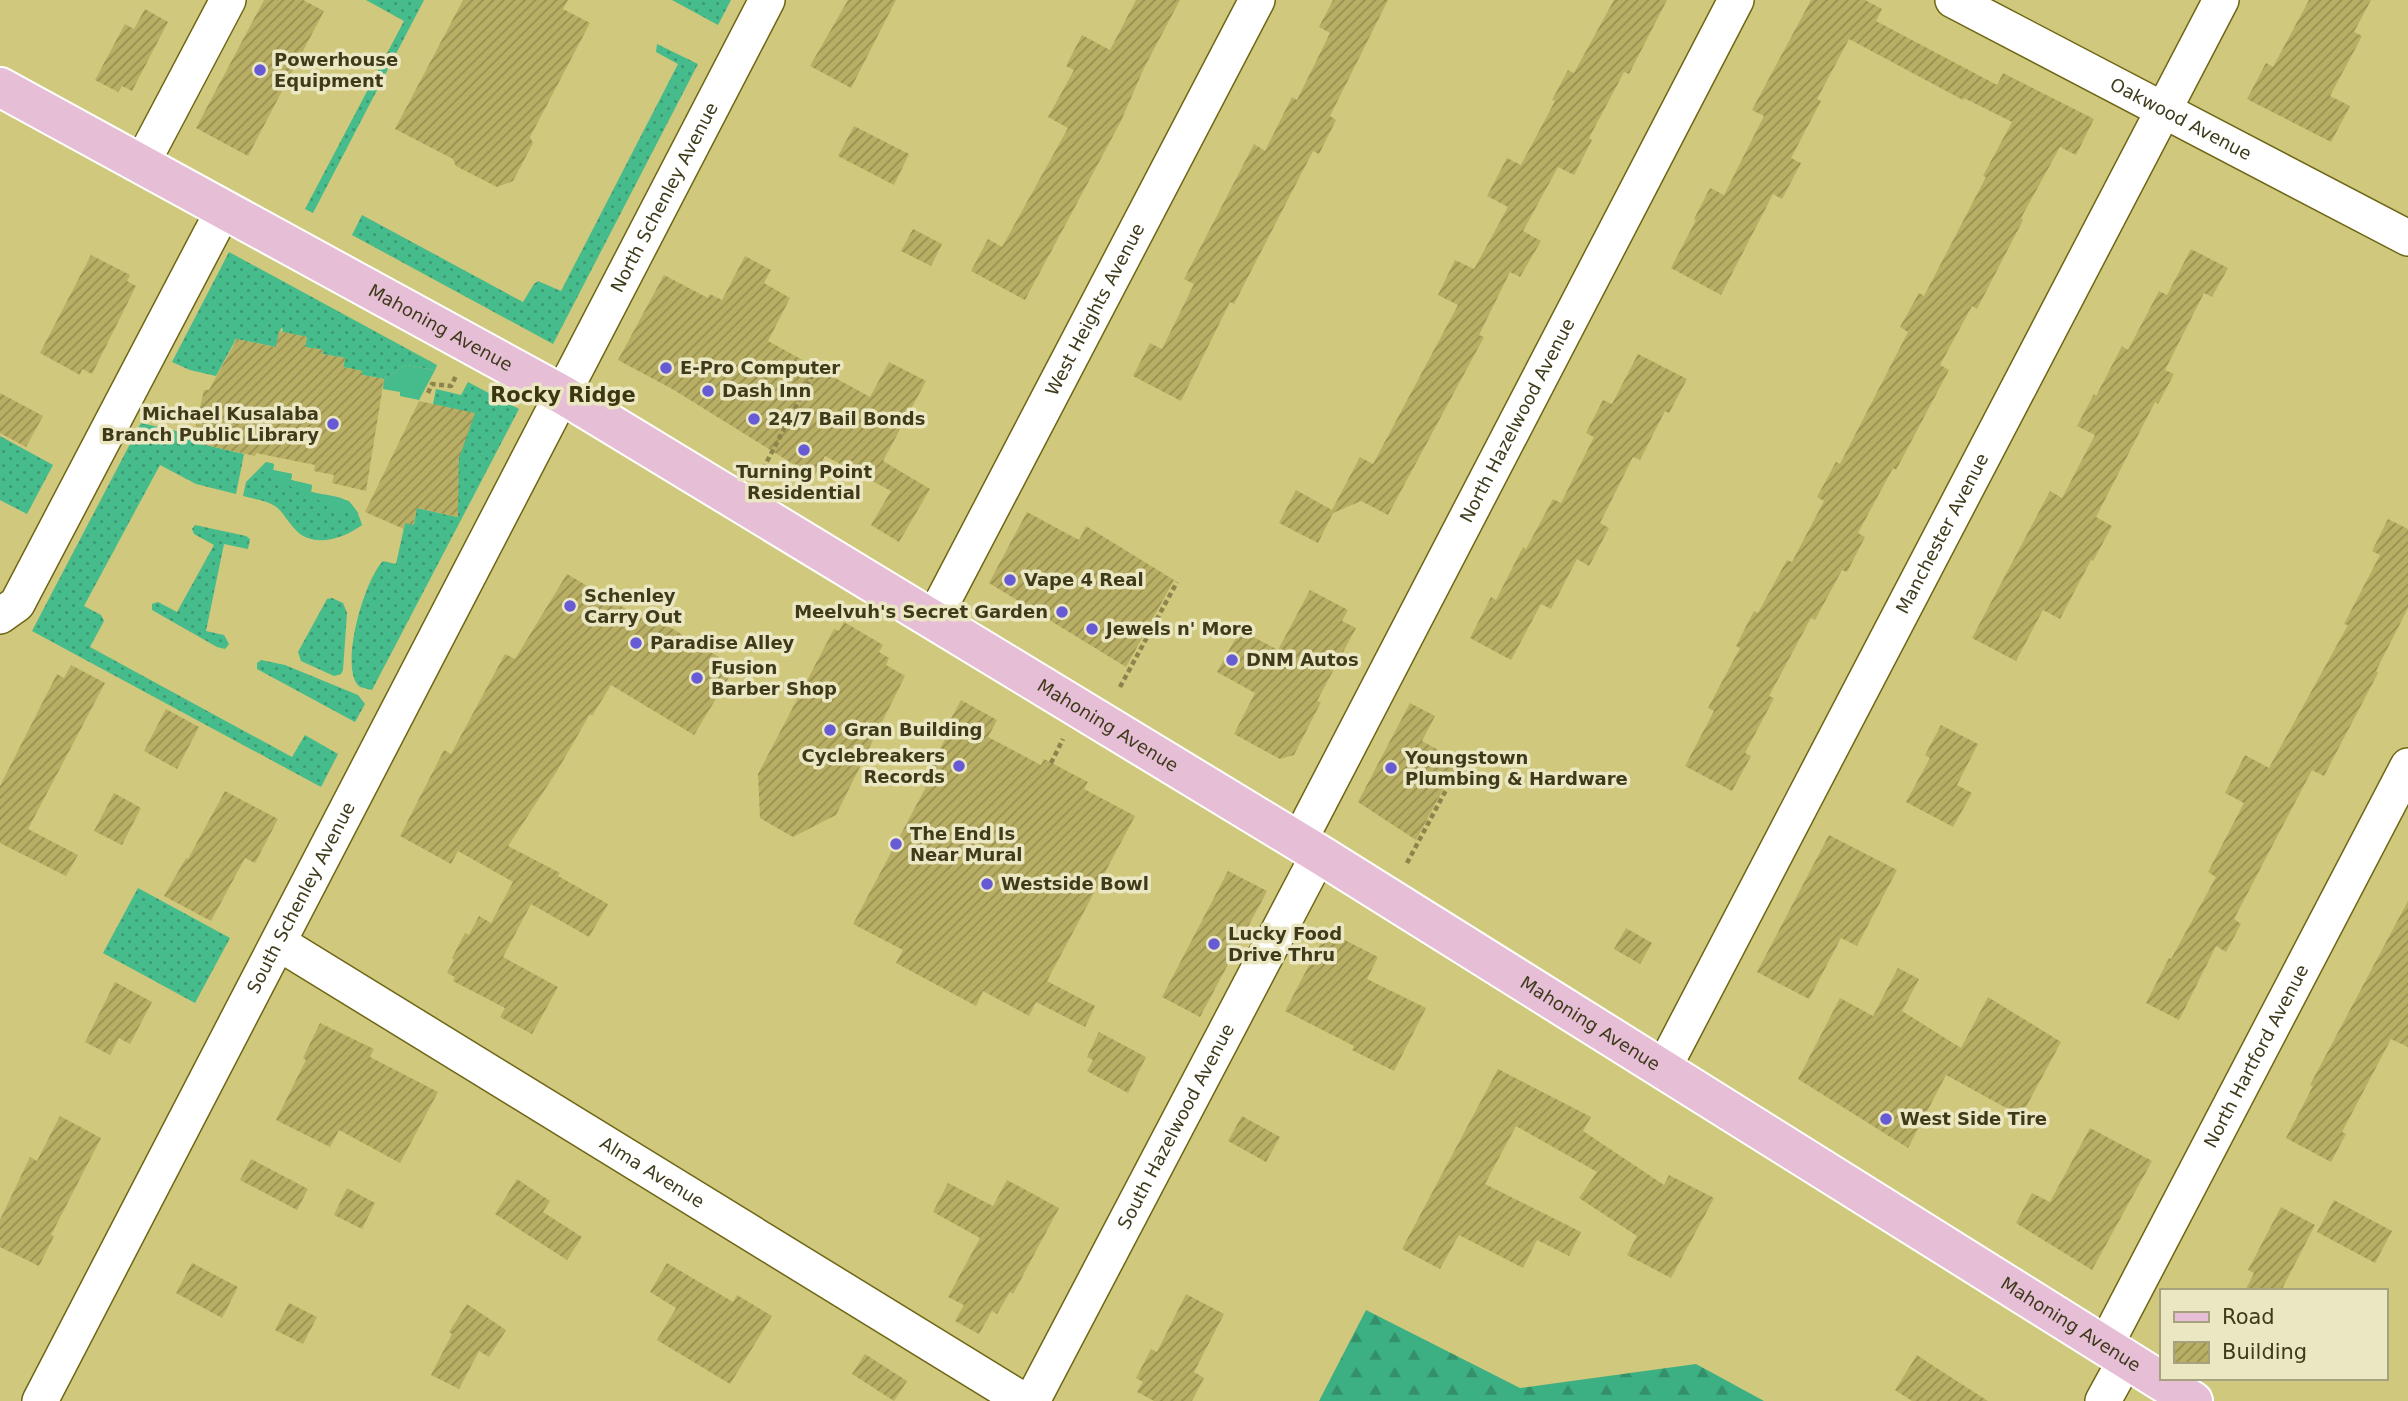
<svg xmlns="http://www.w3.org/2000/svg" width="2408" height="1401" font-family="'DejaVu Sans',sans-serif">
<defs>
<pattern id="grass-dots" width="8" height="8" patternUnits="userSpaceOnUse" patternTransform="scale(1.75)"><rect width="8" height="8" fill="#46bb8b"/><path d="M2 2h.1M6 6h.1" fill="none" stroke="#3c9971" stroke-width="1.8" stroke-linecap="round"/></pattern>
<pattern id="forest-firs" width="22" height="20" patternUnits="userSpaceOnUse" patternTransform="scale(1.75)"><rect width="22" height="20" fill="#3cb082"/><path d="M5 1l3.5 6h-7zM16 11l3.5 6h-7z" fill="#34906a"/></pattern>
<pattern id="building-hatch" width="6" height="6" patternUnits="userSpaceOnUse" patternTransform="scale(1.75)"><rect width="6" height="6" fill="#b8af64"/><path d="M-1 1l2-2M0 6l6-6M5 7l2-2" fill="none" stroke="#978f52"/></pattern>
</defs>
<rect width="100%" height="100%" fill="#d0c87c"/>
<!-- grass -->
<path fill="url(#grass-dots)" d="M366 0H424L313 213 305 209 404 21Z
M672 0H731L718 25Z
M657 44 698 64 553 344 352 235 362 215 523 302 534 284 538 281 561 291 678 64 656 52Z
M229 252 437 365 435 370 406 365 384 379 362 375V371L343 367 345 358 322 354 323 350 305 347 307 337 282 332 283 329 281 328 276 347 236 339 216 376 190 370 172 362Z
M468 382 519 409 372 690 360 687C338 670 364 580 383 561L396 564 405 523 414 524 416 512 408 506 457 517 433 404 436 389 461 395Z
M141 423 194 435 193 442 244 454 236 494 196 484 160 465 84 606 101 615 104 621 90 647 292 757 305 735 338 754 321 787 32 631Z
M0 436 53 465 27 514 0 500Z
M266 462 274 464 273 470 292 474 291 480 312 485 311 492C339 498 353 494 362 525 343 539 311 550 293 527 286 519 283 512 275 506 266 500 253 499 243 496L246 482Z
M195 525 246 536 250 539 248 549 224 544 206 631 224 635 229 644 225 649 217 647 152 610V604L158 602 177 612 214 545 194 534 192 529Z
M332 598 343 603 347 613 343 670 341 674 334 676 301 661 298 652 327 599Z
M261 660 285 665 358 695 365 704 355 722 257 669V663Z
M138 888 230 938 195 1003 103 953Z"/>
<!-- forest -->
<path fill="url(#forest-firs)" d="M1366 1310 1520 1388 1696 1364 1764 1401H1319Z"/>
<!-- garden -->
<path fill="#46bb8b" d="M406 365 435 370 419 400 400 396V392L383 389 384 379Z
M266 462 274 464 273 470 292 474 291 480 312 485 311 492 349 501 359 514 333 508 259 470Z"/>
<!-- building -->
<path fill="url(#building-hatch)" d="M264 0H303L324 11 248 156 196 128Z
M463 0H568L563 9 590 23 530 137 533 143 513 181 497 187 456 166 453 159 395 129Z
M848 0H896L851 88 810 66Z
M1136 0H1180L1144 68 1121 121 1025 300 971 271 988 239 1002 247 1068 128 1048 117 1074 70 1066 66 1082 35 1110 50Z
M1333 0H1388L1330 116 1336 120 1319 154 1313 151 1234 304 1230 302 1181 401 1133 376 1150 343 1162 349 1194 284 1184 279 1254 144 1265 151 1292 97 1297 100 1330 33 1319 27Z
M1614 0H1667L1629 74 1624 72 1589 138 1592 140 1574 175 1558 167 1523 231 1541 241 1520 277 1510 272 1479 335 1484 337 1388 515 1361 501 1333 513 1318 543 1279 523 1296 490 1332 510 1360 457 1373 464 1458 305 1438 295 1455 260 1474 269 1508 207 1487 196 1507 158 1521 165 1555 101 1552 100 1568 70 1574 73Z
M1811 0H1865L1882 9 1876 21 1997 85 2003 73 2094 119 2076 155 2060 147 2021 218 2023 220 1977 309 1972 306 1940 365 1949 370 1896 470 1893 468 1858 533 1865 537 1847 572 1842 570 1815 620 1811 618 1769 696 1774 698 1745 753 1751 756 1732 791 1685 766 1714 711 1708 708 1740 648 1736 646 1754 611 1758 613 1787 560 1792 562 1824 501 1817 497 1836 462 1840 464 1908 332 1900 327 1919 293 1924 296 1986 177 1983 176 2012 122 1964 98 1963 100 1849 39 1817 99 1821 101 1791 158 1801 163 1782 199 1773 194 1721 295 1671 268 1696 220 1694 219 1710 188 1724 195 1764 116 1752 110Z
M2309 0H2371L2354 32 2362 36 2330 96 2350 106 2331 142 2247 99 2266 63 2273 67Z
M145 9 168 22 132 91 122 86 118 92 95 80 125 24 134 29Z
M854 126 909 154 894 185 838 156Z
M913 229 942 244 931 266 901 251Z
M2191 249 2228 268 2212 297 2204 293 2165 370 2174 374 2158 404 2155 402 2096 517 2112 526 2093 561 2091 560 2060 619 2043 610 2016 661 1972 638 2050 491 2062 498 2095 435 2077 426 2094 394 2096 396 2122 346 2128 350 2159 291 2167 295Z
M91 255 130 275 127 281 136 286 92 374 82 369 80 375 40 353Z
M745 256 771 270 764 283 790 298 768 341 870 397 889 362 926 381 883 461 930 489 899 542 871 525 891 491 825 456 814 477 674 390 618 360 664 275 708 298 710 294 722 300Z
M279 331 307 337 305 347 323 350 322 354 345 358 343 367 362 371V375L384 379 366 491 332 483 334 475 314 471 315 465 256 453 255 456 192 442 204 390H209L237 339 276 347Z
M1638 354 1687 379 1669 413 1665 411 1640 460 1633 457 1600 523 1609 528 1589 566 1577 559 1551 609 1541 604 1511 660 1470 638 1491 597 1496 600 1523 547 1526 549 1553 499 1561 503 1594 437 1586 433 1603 400 1612 404Z
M0 393 43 416 26 447 0 433Z
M419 401 475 413 459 458 458 517 417 508 413 525 405 523 404 529 365 512Z
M1027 512 1079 540 1086 526 1174 580 1126 667 989 583Z
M2388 519 2408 529V608L2376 671 2378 673 2324 776 2312 770 2234 919 2241 924 2226 952 2216 946 2179 1020 2146 1003 2169 958 2171 959 2216 877 2208 872 2244 803 2225 793 2245 755 2269 768 2348 625 2344 624 2380 555 2372 551Z
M567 574 646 621 650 615 735 667 694 735 611 685 592 716 590 714 557 771 508 846 560 873 558 876 608 904 589 937 531 904 503 957 558 987 532 1034 500 1017 505 1008 453 981 455 977 447 973 454 960 452 958 465 933 469 935 479 916 491 923 513 882 458 851 451 864 400 836 444 750 451 754 505 654 515 659Z
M1310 590 1348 610 1342 621 1356 628 1317 701 1321 702 1294 755 1280 759 1234 734 1255 693 1217 672 1240 630 1278 650Z
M844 622 883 645 879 652 889 658 886 665 905 676 836 815 793 837 760 818 758 774 834 629 839 631Z
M71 665 105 683 28 829 78 855 66 876 0 843V786L57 674 64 678Z
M961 700 997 720 988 737 1041 765 1044 759 1088 782 1084 789 1135 816 1047 981 1095 1006 1085 1027 1036 1002 1029 1016 983 991 976 1006 896 963 903 950 853 924 926 787 921 784 949 732 945 730Z
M1410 703 1435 716 1422 741 1458 761 1416 840 1358 802Z
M166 709 199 727 177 769 144 751Z
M1941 725 1978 744 1957 785 1972 793 1953 827 1906 802 1930 758 1925 755Z
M225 791 278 819 255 863 245 858 211 921 164 896 186 858 188 859Z
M114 793 141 808 122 845 94 831Z
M1829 835 1897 870 1857 946 1841 938 1809 999 1757 972Z
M1228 871 1267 891 1200 1017 1162 997Z
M2408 901V1047L2391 1039 2342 1132 2346 1134 2331 1162 2286 1138 2313 1086 2310 1085Z
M1626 928 1652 943 1640 964 1614 949Z
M1327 931 1378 957 1367 979 1426 1008 1394 1071 1352 1050 1354 1046 1285 1011Z
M1898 968 1919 979 1902 1011 1961 1048 1988 997 2061 1042 2021 1116 1946 1075 1908 1148 1798 1079 1840 998 1873 1016Z
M115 982 152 1002 130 1044 119 1038 110 1055 85 1042Z
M320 1023 374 1049 370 1057 438 1092 400 1163 339 1130 330 1147 276 1120 306 1060 303 1058Z
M1099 1032 1146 1057 1128 1093 1087 1071 1093 1060 1087 1057Z
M1498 1069 1591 1117 1583 1131 1664 1185 1669 1175 1714 1198 1671 1278 1627 1255 1637 1236 1579 1198 1597 1172 1516 1126 1485 1184 1581 1232 1569 1256 1537 1240 1523 1268 1459 1235 1440 1269 1402 1249Z
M60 1116 101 1138 51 1235 54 1236 39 1266 0 1247V1220L30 1157 37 1161Z
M1242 1116 1280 1137 1266 1162 1228 1141Z
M2090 1128 2152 1161 2092 1270 2016 1223 2032 1193 2050 1202Z
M251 1159 308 1189 297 1210 240 1180Z
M517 1179 550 1201 543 1212 582 1237 567 1260 495 1214Z
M1007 1180 1059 1208 1013 1294 1010 1292 997 1314 992 1311 979 1334 955 1321 964 1305 948 1297 980 1238 933 1212 948 1183 993 1206Z
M347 1188 375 1203 362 1229 334 1215Z
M2334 1200 2392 1231 2375 1263 2317 1232Z
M2281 1207 2315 1225 2281 1291H2245L2254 1273 2248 1270Z
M192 1263 238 1287 222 1318 176 1293Z
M667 1263 733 1302 737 1295 772 1316 730 1384 657 1340 676 1308 650 1292Z
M1186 1294 1224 1314 1194 1372 1204 1378 1192 1401H1154L1137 1392 1143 1382 1136 1378 1151 1349 1157 1352Z
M289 1303 317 1317 303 1344 275 1330Z
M467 1304 506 1330 489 1357 479 1351 459 1389 431 1375 452 1334 449 1332Z
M865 1354 907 1381 894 1401 852 1374Z
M1917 1355 1935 1367 1988 1401H1912L1895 1390Z"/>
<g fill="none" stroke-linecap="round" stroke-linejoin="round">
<defs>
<g id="minor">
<path id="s1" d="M1953 0 2408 238"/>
<path d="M142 163 228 0"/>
<path d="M0 616 17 604 224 209"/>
<path id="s2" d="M934 618 1257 0"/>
<path id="s3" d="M1299 841 1736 0"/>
<path id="s4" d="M279 943 1024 1401"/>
<path id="s5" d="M1663 1069 2221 0"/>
<path id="s6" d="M2105 1346 2408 766"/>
<path id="s7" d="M40 1401 767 0"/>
<path id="s8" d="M1032 1401 1319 854"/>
<path d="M2103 1401 2126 1359"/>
</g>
<g id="major">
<path id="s9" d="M0 87 563 395 1319 854 2193 1401"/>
</g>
</defs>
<!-- minor casing -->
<use href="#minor" stroke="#6f6615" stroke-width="38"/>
<!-- major casing -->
<use href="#major" stroke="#fff" stroke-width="42"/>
<!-- path -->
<path stroke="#8b854d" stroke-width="4.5" stroke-dasharray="5 3.5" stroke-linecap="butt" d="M428 393 432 384 451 386 456 376
M763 469 816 368
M1120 687 1177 582
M1051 763 1063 739
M1407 863 1461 762"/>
<!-- minor -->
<use href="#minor" stroke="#fff" stroke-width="35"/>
<!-- major -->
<use href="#major" stroke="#e6bfd7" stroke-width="38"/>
</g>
<!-- markers -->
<g fill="#665bd4" stroke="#ebe7c2" stroke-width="2.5">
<circle cx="260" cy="70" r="7"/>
<circle cx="666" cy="368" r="7"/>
<circle cx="708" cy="391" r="7"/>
<circle cx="754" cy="419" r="7"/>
<circle cx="333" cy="424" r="7"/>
<circle cx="804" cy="450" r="7"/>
<circle cx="1010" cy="580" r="7"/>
<circle cx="570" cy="606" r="7"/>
<circle cx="1062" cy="612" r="7"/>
<circle cx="1092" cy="629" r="7"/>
<circle cx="636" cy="643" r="7"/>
<circle cx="1232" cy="660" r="7"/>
<circle cx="697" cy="678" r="7"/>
<circle cx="830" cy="730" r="7"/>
<circle cx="959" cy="766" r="7"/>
<circle cx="1391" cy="768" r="7"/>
<circle cx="896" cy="844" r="7"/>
<circle cx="987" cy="884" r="7"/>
<circle cx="1214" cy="944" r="7"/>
<circle cx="1886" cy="1119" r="7"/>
</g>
<g text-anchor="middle" stroke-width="7" stroke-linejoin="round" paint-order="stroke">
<!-- poi labels -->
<g font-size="18" font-weight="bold" fill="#3e3a1a" stroke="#ebe7c2" text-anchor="start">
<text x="274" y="66">Powerhouse<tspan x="274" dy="21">Equipment</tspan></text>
<text x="680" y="374">E-Pro Computer</text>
<text x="722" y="397">Dash Inn</text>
<text x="319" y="420" text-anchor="end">Michael Kusalaba<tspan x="319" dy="21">Branch Public Library</tspan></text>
<text x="768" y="425">24/7 Bail Bonds</text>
<text x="804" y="478" text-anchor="middle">Turning Point<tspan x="804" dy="21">Residential</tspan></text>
<text x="1024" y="586">Vape 4 Real</text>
<text x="584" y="602">Schenley<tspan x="584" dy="21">Carry Out</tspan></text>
<text x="1048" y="618" text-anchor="end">Meelvuh's Secret Garden</text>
<text x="1106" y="635">Jewels n' More</text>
<text x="650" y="649">Paradise Alley</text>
<text x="1246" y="666">DNM Autos</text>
<text x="711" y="674">Fusion<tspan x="711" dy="21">Barber Shop</tspan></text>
<text x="844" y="736">Gran Building</text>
<text x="945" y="762" text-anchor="end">Cyclebreakers<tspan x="945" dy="21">Records</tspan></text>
<text x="1405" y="764">Youngstown<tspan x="1405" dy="21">Plumbing &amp; Hardware</tspan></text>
<text x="910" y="840">The End Is<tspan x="910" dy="21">Near Mural</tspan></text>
<text x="1001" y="890">Westside Bowl</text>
<text x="1228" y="940">Lucky Food<tspan x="1228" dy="21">Drive Thru</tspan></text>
<text x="1900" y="1125">West Side Tire</text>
</g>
<!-- street labels -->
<g font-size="18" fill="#3e3a1a" stroke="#ebe7c2">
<text dy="6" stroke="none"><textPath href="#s1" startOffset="257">Oakwood Avenue</textPath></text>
<text dy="6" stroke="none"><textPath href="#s7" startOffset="1356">North Schenley Avenue</textPath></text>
<text dy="6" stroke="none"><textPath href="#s2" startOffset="348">West Heights Avenue</textPath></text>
<text dy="6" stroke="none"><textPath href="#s9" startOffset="502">Mahoning Avenue</textPath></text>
<text dy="6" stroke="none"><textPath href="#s3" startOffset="474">North Hazelwood Avenue</textPath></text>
<text dy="6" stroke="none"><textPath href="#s5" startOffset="604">Manchester Avenue</textPath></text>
<text dy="6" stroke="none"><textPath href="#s9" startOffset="1279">Mahoning Avenue</textPath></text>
<text dy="6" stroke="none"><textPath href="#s7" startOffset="567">South Schenley Avenue</textPath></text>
<text dy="6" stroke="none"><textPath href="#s9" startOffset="1846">Mahoning Avenue</textPath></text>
<text dy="6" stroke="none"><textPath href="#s6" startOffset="327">North Hartford Avenue</textPath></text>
<text dy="6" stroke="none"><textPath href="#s8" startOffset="310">South Hazelwood Avenue</textPath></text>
<text dy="6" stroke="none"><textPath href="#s4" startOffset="438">Alma Avenue</textPath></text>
<text dy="6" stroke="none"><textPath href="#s9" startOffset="2413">Mahoning Avenue</textPath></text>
</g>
<!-- quarter labels -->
<g font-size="21" font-weight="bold" fill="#3a360d" stroke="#ebe7c2">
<text x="563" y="402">Rocky Ridge</text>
</g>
</g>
<!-- legend -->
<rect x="2160" y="1289" width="228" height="91" fill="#ebe7c2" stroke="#a6a27f" stroke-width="2"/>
<rect x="2174" y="1312" width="35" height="10" fill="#e6bfd7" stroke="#a6a27f" stroke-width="2"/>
<text x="2222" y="1324" font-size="21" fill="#3e3a1a">Road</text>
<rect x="2174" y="1342" width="35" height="21" fill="url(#building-hatch)" stroke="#a6a27f" stroke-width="2"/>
<text x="2222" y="1359" font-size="21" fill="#3e3a1a">Building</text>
</svg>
